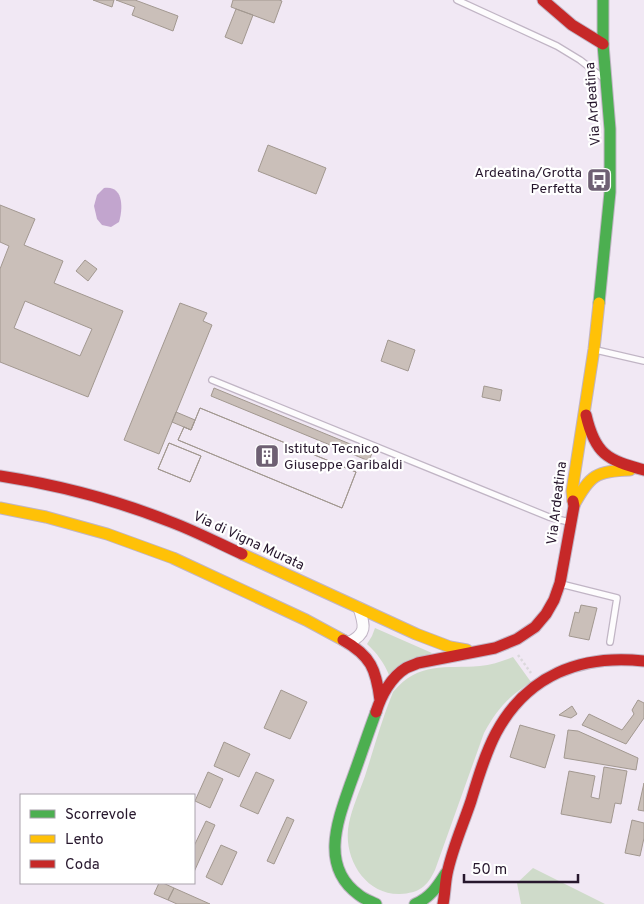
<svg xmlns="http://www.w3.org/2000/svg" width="644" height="904" font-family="Overpass,sans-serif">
<rect width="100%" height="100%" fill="#f1e8f4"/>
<!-- green -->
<path fill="#cfdbca" d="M375 628 432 653 389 675C384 663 377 653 367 644L372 636Z
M513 657 531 682C508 697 497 709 484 733L435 870C427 887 419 893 400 894 364 895 342 856 349 823 352 808 360 790 365 776 374 748 382 719 393 692 419 661 445 669 480 666 491 665 503 661 513 657Z
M533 868 605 904H521L517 883Z"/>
<!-- water -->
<path fill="#c2a5ce" d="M104 188C124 185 123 209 119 222L111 227 102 225 97 219 94 206 97 195Z"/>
<!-- building -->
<path fill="#cabfb9" stroke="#a29890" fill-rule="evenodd" d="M93 0H114L112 7Z
M116 0H135L178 16 173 31 132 15 135 7Z
M233 0H279L282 1 274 23 231 7Z
M236 9 253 15 242 44 225 37Z
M268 145 326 168 316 194 258 171Z
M0 205 35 219 24 245 63 261 54 283 123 311 88 397 0 362V269L9 246 0 242ZM25 301 92 329 80 356 14 328Z
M85 260 97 269 88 281 76 271Z
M180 303 207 313 203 321 212 325 159 454 124 440Z
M388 340 415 350 408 371 381 361Z
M484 386 502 390 500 401 482 397Z
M214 388 372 453 369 461 211 396Z
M200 408 356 472 342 508 178 440 184 427 191 430Z
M200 408 356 472 342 508 178 440 184 427 191 430Z
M176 412 195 420 191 430 172 422Z
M169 443 201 456 190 482 158 469Z
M169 443 201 456 190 482 158 469Z
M581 605 597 608 589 640 569 636 575 612 579 613Z
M281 690 307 702 290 739 264 728Z
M638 700 644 703V718L626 744 582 725 589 714 622 730 634 714 632 710Z
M572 706 577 714 571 718 559 715Z
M520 725 555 735 545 768 510 757Z
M568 730 578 731 638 758 636 770 564 758Z
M224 742 250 754 239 777 214 766Z
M604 767 627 771 621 804 615 803 611 823 561 814 569 771 595 776 591 797 599 799Z
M208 772 223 779 210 808 195 801Z
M256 772 274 780 258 814 240 806Z
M644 783V811L638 810Z
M287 817 294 820 274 864 267 861Z
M632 820 644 823V838L640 856 625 853Z
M206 821 215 825 194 872V846Z
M221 845 237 852 222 885 206 877Z
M159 883H163L174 888 168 900 154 894Z
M174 888 210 904H177L168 900Z"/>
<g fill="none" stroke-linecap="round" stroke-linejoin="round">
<defs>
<path id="lane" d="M457 0 557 46 580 60 602 77
M596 350 644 361
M212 380 549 517 569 522
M561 584 617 598 610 642"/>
<path id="street" d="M348 643C367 634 365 626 359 608"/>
<path id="fast" d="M599 303 610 192V129L603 44V0
M376 712C367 736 359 761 350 785 337 822 320 867 359 895 364 899 370 901 376 904
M415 904C430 898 438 886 446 873"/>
<path id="slow" d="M573 501 572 491 594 349 599 303
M574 505C590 475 596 471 630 470
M0 508 46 517 107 534 173 558 306 620 343 640
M242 554 416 634 450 647 467 650"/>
<path id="jam" d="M543 0 572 25 603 44
M586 415C595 454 607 460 644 470
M0 476C58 485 116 500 171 522 195 531 218 543 242 554
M343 640C371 656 376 669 380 700
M376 712C381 696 391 677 406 668 410 666 414 665 418 663L495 648 517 639 535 627 546 614 554 600 560 583 574 506 573 501
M443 904C445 894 445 884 447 874 452 849 463 825 471 801 478 778 485 754 496 733 527 675 581 654 644 661"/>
</defs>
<!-- lane casing -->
<use href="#lane" stroke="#c1b5c5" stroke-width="8"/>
<!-- street casing -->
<use href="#street" stroke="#c1b5c5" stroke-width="13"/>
<!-- fast casing -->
<use href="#fast" stroke="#c1b5c5" stroke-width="13"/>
<!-- slow casing -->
<use href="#slow" stroke="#c1b5c5" stroke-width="13"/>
<!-- jam casing -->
<use href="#jam" stroke="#c1b5c5" stroke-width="13"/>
<!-- path -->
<path stroke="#dbd8dc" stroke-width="2.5" stroke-dasharray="2.5 2.5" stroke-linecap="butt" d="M518 655 531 673"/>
<!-- lane -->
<use href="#lane" stroke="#fdfcfd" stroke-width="5.5"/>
<!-- street -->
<use href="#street" stroke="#fdfcfd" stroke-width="11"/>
<!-- fast -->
<use href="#fast" stroke="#4caf50" stroke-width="11"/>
<!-- slow -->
<use href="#slow" stroke="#ffc107" stroke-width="11"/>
<!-- jam -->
<use href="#jam" stroke="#c62828" stroke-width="11"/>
</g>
<!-- icons -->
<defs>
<symbol id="bus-square" viewBox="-11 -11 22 22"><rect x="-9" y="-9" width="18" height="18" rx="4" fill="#6e6073" stroke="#fff"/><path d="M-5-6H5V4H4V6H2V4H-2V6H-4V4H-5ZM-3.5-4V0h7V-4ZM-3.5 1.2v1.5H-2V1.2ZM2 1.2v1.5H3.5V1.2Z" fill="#fff"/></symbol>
<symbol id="building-square" viewBox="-11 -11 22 22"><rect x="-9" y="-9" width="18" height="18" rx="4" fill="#6e6073" stroke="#fff"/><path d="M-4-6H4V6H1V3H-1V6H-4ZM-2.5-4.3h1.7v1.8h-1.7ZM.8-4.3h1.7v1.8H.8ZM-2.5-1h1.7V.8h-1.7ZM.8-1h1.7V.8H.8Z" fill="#fff"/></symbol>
</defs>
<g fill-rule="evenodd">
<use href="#bus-square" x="585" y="166" width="28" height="28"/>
<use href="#building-square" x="253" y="442" width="28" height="28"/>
</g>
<g text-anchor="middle" stroke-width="4.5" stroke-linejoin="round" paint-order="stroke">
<!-- street labels -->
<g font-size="14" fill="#27172d" stroke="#fff">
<text transform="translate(592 104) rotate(-94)" y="5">Via Ardeatina</text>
<text transform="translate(556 503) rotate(-83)" y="5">Via Ardeatina</text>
<text transform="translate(249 540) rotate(25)" y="5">Via di Vigna Murata</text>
</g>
<!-- poi labels -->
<g font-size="14" fill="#27172d" stroke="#fff" text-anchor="end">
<text x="582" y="177">Ardeatina/Grotta<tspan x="582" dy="16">Perfetta</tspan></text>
<text x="284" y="453" text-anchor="start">Istituto Tecnico<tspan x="284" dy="16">Giuseppe Garibaldi</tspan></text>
</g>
</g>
<!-- legend -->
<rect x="20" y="794" width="175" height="90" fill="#ffffff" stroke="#a9a2ab"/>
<rect x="30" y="810" width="25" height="8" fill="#4caf50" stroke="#a9a2ab"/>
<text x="65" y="819" font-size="15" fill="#27172d">Scorrevole</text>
<rect x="30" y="835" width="25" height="8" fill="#ffc107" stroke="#a9a2ab"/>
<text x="65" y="844" font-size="15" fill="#27172d">Lento</text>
<rect x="30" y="860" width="25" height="8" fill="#c62828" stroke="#a9a2ab"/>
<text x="65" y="869" font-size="15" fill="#27172d">Coda</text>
<!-- scale -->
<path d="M464 874v8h114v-8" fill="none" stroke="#27172d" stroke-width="2.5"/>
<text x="472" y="874" font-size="15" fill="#27172d" stroke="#ffffff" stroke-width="4" paint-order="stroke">50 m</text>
</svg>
